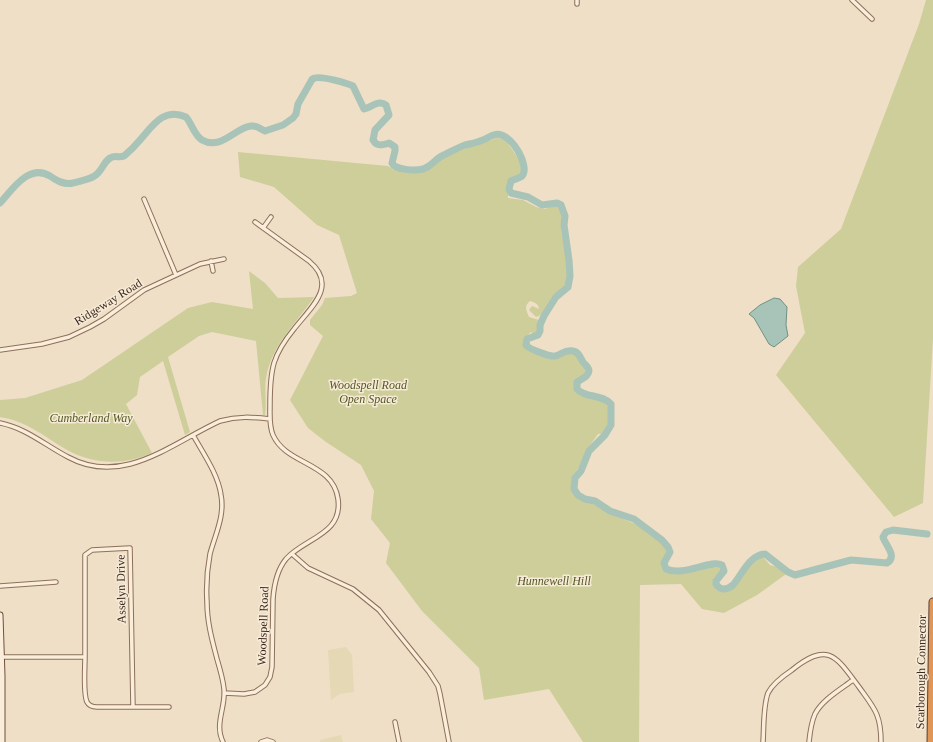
<svg xmlns="http://www.w3.org/2000/svg" width="933" height="742" font-family="'Times New Roman',serif">
<rect width="100%" height="100%" fill="#efdfc6"/>
<!-- farmland -->
<path fill="#e5d8b4" d="M346 647 352 655 354 692 339 694 331 700 328 650Z
M341 735 343 742H320V740Z"/>
<!-- green -->
<path fill="#cdce9a" d="M926 0H933V338L923 503 894 517 776 375 805 333 796 286 798 267 841 229 919 24Z
M497 138C508 139 506 142 512 149 517 158 520 158 523 169L519 175C508 177 508 189 508 198L523 200 536 207 545 209C548 208 553 204 556 206 559 207 561 210 562 213 563 219 560 223 561 228 562 243 575 277 564 289V287H563L557 293H555C549 303 548 313 536 317L529 310 532 306 539 309C539 304 534 302 530 301 524 306 526 310 529 317L539 320 540 329 538 332 533 335 531 332 526 337 525 344C532 354 545 361 557 357 561 356 565 353 569 352L577 355 579 358V361L586 369C585 376 576 378 576 384 576 396 603 398 610 405L609 407 610 417 608 429H606L603 434H598L588 448 580 466 574 474 571 482 573 493 578 497 591 503 614 515 640 526 647 533 662 543 668 549C667 552 665 555 664 558 662 567 670 574 679 574 692 574 706 566 719 568L721 571 717 576 714 577 713 585 716 590 721 592C744 589 743 567 760 557H763L770 565C776 567 783 566 786 574L757 595 724 613 702 609 681 584 640 585 639 742H583L549 689 484 700 479 668 422 611 386 563 390 543 371 519 374 491 361 465 326 442 308 428 290 400 323 336 310 325V320L322 305 325 298 351 296 357 293 339 235 317 225 274 187 240 177 238 152 388 166 394 170 414 172 425 171 434 166 441 160 458 151Z
M249 271 265 283 278 298 314 297C296 324 272 344 266 378 264 390 267 403 265 415H263L256 341 212 332 199 336 168 357 190 432 185 435 163 361 140 377 137 395 126 404 152 453C126 465 95 465 69 451 46 438 27 421 0 417V400L25 398 82 380 188 308 212 302 253 309Z"/>
<!-- water -->
<path fill="#a8c3b8" stroke="#6e9285" d="M774 298 780 299 787 307 786 325 788 336 774 347 769 344 754 318 749 314 760 305Z"/>
<g fill="none" stroke-linecap="round" stroke-linejoin="round">
<!-- river -->
<path stroke="#a8c3b8" stroke-width="7" d="M0 203C12 190 29 163 50 176 57 181 64 185 73 183 81 181 93 179 98 173 103 168 104 162 110 158 115 155 119 158 124 156 130 151 135 146 140 140 153 125 164 107 186 117 192 124 194 135 202 140 221 151 236 127 251 126 257 125 260 129 265 131L283 125 293 118 296 114 298 104 310 83C312 80 311 79 315 78 322 76 347 83 353 86L364 109C371 108 378 99 386 105L389 115 375 130 373 140C377 147 383 145 389 143L395 147V151L392 163C395 170 415 171 423 169 430 167 434 161 440 157 448 153 457 148 465 145 470 144 475 143 480 141 485 140 489 136 494 135 510 129 531 167 522 176 520 178 515 179 511 181L509 189 511 193 528 197 542 205 557 203 561 205 565 216 564 225 569 260 570 276 568 287 556 297 544 316 540 325V331L538 335 527 339 526 345C529 349 550 357 555 356 561 355 565 349 573 351 579 352 580 357 583 362 586 366 592 369 587 375 585 378 580 380 577 382V389C585 398 602 394 611 404V425L605 435 589 451 581 471 575 478 574 489 578 495 585 499 595 501 610 511 634 519 662 540 668 547 670 552 664 563 666 569C683 577 711 559 722 565L724 571 716 581V584C720 591 727 590 733 585 742 575 749 555 765 554L788 572 795 575 851 560 887 563C898 556 885 545 883 537L886 532 893 530 927 534"/>
<defs>
<path id="street" d="M852 0 872 19
M577 4V0
M144 199 176 275
M263 228 271 217
M211 261 213 271
M0 350 42 344 69 337 90 327 104 319 144 290 200 264 224 259
M0 423C26 428 45 445 68 457 123 487 172 443 220 421 238 416 252 417 270 419
M193 435C203 453 218 474 221 495 225 516 215 535 210 554 207 570 206 586 207 602 207 622 212 640 217 659 220 669 223 679 224 689 226 707 214 724 223 742
M292 554 308 568 353 589 379 610 429 672 438 686 440 694 449 742
M0 586 56 582
M0 657H85V555L92 550 130 548 133 707H97C93 707 89 706 87 702 83 694 85 667 85 657
M224 693 244 694 255 692 265 685 270 677 272 667 273 599C274 585 277 570 286 559 304 538 343 535 338 499 333 462 286 465 273 435 269 426 270 415 270 405 270 391 270 377 274 363 278 350 285 340 294 329 310 308 339 286 309 261L255 222
M133 707H169
M395 722 399 742
M261 742 267 740 273 742
M763 742C764 728 763 706 768 693 773 683 783 676 792 670 828 641 836 656 859 687 874 708 881 714 881 742
M809 742C810 732 811 723 815 714 822 700 841 689 853 680"/>
<path id="secondary" d="M0 615 2 676V742"/>
<path id="highway" d="M931 742 933 602"/>
</defs>
<!-- street casing -->
<use href="#street" stroke="#8c705b" stroke-width="5.5"/>
<!-- secondary casing -->
<use href="#secondary" stroke="#6e513e" stroke-width="7"/>
<!-- highway casing -->
<use href="#highway" stroke="#5a3f2f" stroke-width="9"/>
<!-- street -->
<use href="#street" stroke="#faedda" stroke-width="3.5"/>
<!-- secondary -->
<use href="#secondary" stroke="#faedda" stroke-width="5"/>
<!-- highway -->
<use href="#highway" stroke="#df9657" stroke-width="7"/>
</g>
<g text-anchor="middle" stroke-width="3" stroke-linejoin="round" paint-order="stroke">
<!-- street labels -->
<g font-size="12" fill="#3c2a1f" stroke="#f7ead6">
<text transform="translate(108 302) rotate(-32)" y="4">Ridgeway Road</text>
<text transform="translate(121 589) rotate(-91)" y="4">Asselyn Drive</text>
<text transform="translate(263 626) rotate(-88)" y="4">Woodspell Road</text>
<text transform="translate(921 672) rotate(-89)" y="4">Scarborough Connector</text>
</g>
<!-- park labels -->
<g font-size="12" font-style="italic" fill="#515825" stroke="#f7ead6">
<text x="368" y="389">Woodspell Road<tspan x="368" dy="14">Open Space</tspan></text>
<text x="91" y="422">Cumberland Way</text>
<text x="554" y="585">Hunnewell Hill</text>
</g>
</g>
</svg>
